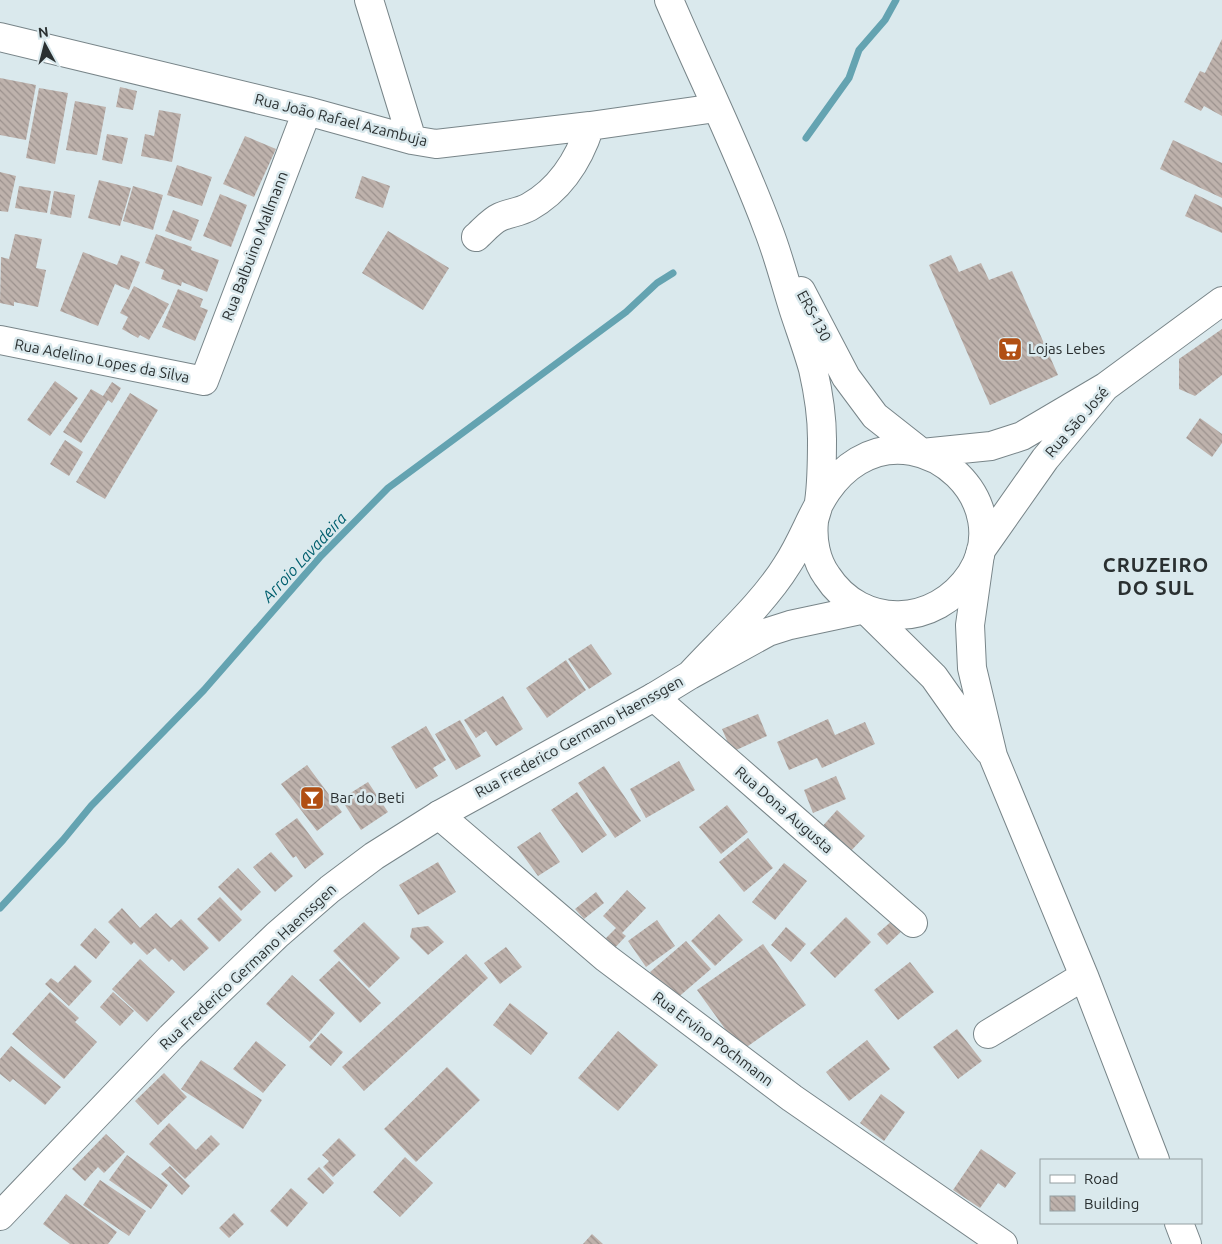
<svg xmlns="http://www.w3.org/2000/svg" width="1222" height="1244" font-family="Ubuntu,sans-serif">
<defs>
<pattern id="building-back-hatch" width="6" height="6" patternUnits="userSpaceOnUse" patternTransform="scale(1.25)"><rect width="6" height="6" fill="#beb2ac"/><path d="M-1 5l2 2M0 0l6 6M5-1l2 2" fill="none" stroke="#9b918d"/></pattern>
</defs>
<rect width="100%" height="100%" fill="#dae9ed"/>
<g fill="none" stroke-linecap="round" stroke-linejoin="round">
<!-- stream -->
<path stroke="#64a3b1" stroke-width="7" d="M806 138 849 78 859 50 885 20 896 0
M0 908 63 840 91 806 204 690 321 556 388 488 626 312 657 283 673 273"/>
</g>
<!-- building -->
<path fill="url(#building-back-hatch)" d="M1222 39V116L1204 106 1201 111 1184 102 1200 71 1205 73Z
M0 78 36 85 26 140 0 135Z
M120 87 137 91 133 110 116 107Z
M39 88 68 93 55 164 26 158Z
M75 101 106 107 97 155 66 150Z
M159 110 181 114 172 162 141 156 145 134 154 136Z
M107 134 128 138 122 164 102 160Z
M245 136 276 149 254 197 223 184Z
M1173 140 1222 163V198L1160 169Z
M177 165 212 177 202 206 167 195Z
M0 172 16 176 8 212 0 211Z
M362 176 390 186 383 208 355 198Z
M99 180 131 188 120 226 88 218Z
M19 186 51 191 47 213 15 208Z
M133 186 163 195 153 230 123 221Z
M54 191 75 195 71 218 50 214Z
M220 194 247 205 231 247 203 236Z
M1195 194 1222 207V233L1185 216Z
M173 210 199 220 191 241 165 231Z
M388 231 449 268 423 310 362 273Z
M15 234 42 239 36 268 46 270 38 307 14 302V306L0 303 1 257 9 259Z
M156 234 192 247 191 250 219 260 207 292 182 282 181 286 161 279 164 270 145 263Z
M83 252 117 265 121 255 140 262 129 290 115 284 98 326 60 311Z
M951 255 959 272 981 263 989 280 1012 271 1058 375 990 405 929 265Z
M134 286 169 304 149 340 140 335 138 338 122 329 128 317 120 313Z
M178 289 203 299 200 307 208 310 195 341 162 327Z
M1222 329V375L1195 396 1179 389V359Z
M55 381 78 398 50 436 27 420Z
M112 382 121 388 112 403 108 400 81 443 63 432 91 389 103 396Z
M130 393 158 410 105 499 76 482Z
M1200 418 1222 434V443L1212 457 1186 438Z
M65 440 83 452 69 476 50 464Z
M591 644 612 674 589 689 568 659Z
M566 660 586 690 547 718 526 688Z
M503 696 523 729 496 746 486 731 476 738 464 720Z
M758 714 767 736 732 752 722 729Z
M828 719 835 735 865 722 875 744 822 768 817 758 789 770 777 742Z
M460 720 481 756 456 770 435 734Z
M426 726 446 760 433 768 438 776 416 789 391 747Z
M679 761 695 790 646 818 630 789Z
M307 765 342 812 317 831 281 784Z
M604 766 641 821 615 838 578 783Z
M836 776 846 799 813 813 804 790Z
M368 782 388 812 361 830 341 799Z
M577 792 607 835 582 853 551 810Z
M727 805 748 832 721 854 699 827Z
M837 810 865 836 848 854 820 829Z
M297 818 324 854 305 869 296 856 293 858 275 834Z
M540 832 560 862 538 876 517 847Z
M748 838 773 868 744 892 719 862Z
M271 852 293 876 275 892 253 867Z
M438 862 456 892 418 915 399 885Z
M784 863 807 881 775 920 752 902Z
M238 868 261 892 241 911 218 887Z
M627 890 646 908 622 933 626 936 611 952 601 943 616 928 603 916Z
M596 892 604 903 584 919 575 909Z
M220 897 242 920 219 942 197 919Z
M122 908 140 928 156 913 171 928 181 919 209 948 184 971 172 959 169 962 155 948 147 955 134 942 131 945 108 922Z
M719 914 743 940 715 966 691 941Z
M846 917 871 942 835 978 810 953Z
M894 919 904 929 887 945 877 934Z
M657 920 675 946 646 967 628 941Z
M364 922 400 958 369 988 333 951Z
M428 926 444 942 428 955 410 937 412 928Z
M786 927 806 944 791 962 771 945Z
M95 928 110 942 96 959 80 945Z
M686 941 711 969 675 1000 650 972Z
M763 944 806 1005 741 1051 697 990Z
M506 947 522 967 500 984 484 963Z
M466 954 488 978 364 1091 342 1067Z
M140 959 175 992 147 1022 112 989Z
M339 961 381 1003 360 1023 319 980Z
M910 962 934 992 898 1020 874 990Z
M75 965 92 981 69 1006 45 984 51 978 58 983Z
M292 975 335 1013 310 1042 266 1004Z
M50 992 79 1018 75 1022 97 1042 64 1079 12 1034Z
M113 992 134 1011 120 1026 100 1007Z
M510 1003 548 1033 531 1055 493 1025Z
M957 1029 982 1061 958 1079 933 1047Z
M618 1031 658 1065 618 1111 578 1078Z
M321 1033 343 1052 331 1066 309 1047Z
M867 1040 890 1069 849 1101 826 1072Z
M256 1041 286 1065 263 1093 233 1069Z
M11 1046 61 1087 45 1105 13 1079 10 1082 0 1074V1059Z
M201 1060 262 1100 243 1129 181 1089Z
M447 1067 480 1100 416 1162 384 1129Z
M164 1073 187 1097 158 1125 135 1101Z
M881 1094 905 1112 884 1141 860 1123Z
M169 1123 196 1150 211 1135 220 1144 185 1179 149 1144Z
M106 1134 125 1152 104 1173 98 1167 85 1181 72 1169Z
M339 1138 356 1155 333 1177 323 1167 329 1161 322 1155Z
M981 1149 1016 1173 1005 1188 998 1183 980 1208 953 1190Z
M127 1155 168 1185 151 1209 109 1180Z
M405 1157 433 1183 400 1217 373 1192Z
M170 1166 190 1186 182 1195 161 1174Z
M319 1167 334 1183 323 1194 307 1179Z
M100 1180 146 1211 129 1236 83 1205Z
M291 1188 308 1203 287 1227 270 1211Z
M66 1194 117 1232 108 1244H70L43 1224Z
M234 1213 244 1224 229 1238 219 1228Z
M592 1234 603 1244H583Z"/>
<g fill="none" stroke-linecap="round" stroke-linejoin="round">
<defs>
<path id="minor" d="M369 0 412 140
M0 37 307 111 412 140 436 144 590 126 716 108
M476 237C483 231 491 221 500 217 509 213 520 212 529 207 561 189 579 160 590 126
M0 340 204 381 307 111
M980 554 970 625 972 668 993 756 1084 976 1155 1160
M865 609 934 677 965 721 989 751
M654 697 913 923
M439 815 606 958 792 1098 1003 1244
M988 1034 1084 976
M1179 1223 1187 1244"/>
<path id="major" d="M669 0C702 77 739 151 768 229 779 257 786 286 795 314 801 332 808 351 813 369 818 391 822 416 822 439 822 459 822 482 819 502 818 509 815 515 814 521 812 540 816 561 827 576 862 630 936 627 971 574 1016 503 928 419 858 461 818 485 811 529 787 565 763 604 721 641 690 675
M801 291 846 377 875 416 922 453 991 446 1022 436 1105 387
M981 550 1045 459 1105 387 1222 301
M0 1216 171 1037 277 935 330 889 374 856 439 815 654 697 690 675 768 632 790 625 865 609"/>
</defs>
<!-- minor casing -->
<use href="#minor" stroke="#788589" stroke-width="30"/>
<!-- major casing -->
<use href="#major" stroke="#788589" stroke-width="30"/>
<!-- minor -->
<use href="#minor" stroke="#fff" stroke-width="28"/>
<!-- major -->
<use href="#major" stroke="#fff" stroke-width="28"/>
</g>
<!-- icons -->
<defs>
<symbol id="supermarket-square" viewBox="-11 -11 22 22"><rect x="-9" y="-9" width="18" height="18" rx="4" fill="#b14f13" stroke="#dae9ed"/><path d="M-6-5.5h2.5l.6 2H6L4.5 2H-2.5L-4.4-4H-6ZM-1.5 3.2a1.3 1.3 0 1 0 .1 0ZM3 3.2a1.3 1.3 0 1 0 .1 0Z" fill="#fff"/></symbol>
<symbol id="bar-square" viewBox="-11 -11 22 22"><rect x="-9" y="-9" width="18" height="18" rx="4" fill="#b14f13" stroke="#dae9ed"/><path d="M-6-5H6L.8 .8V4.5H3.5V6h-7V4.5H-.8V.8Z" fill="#fff"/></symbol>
</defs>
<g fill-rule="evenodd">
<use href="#supermarket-square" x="996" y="335" width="28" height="28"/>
<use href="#bar-square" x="298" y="784" width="28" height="28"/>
</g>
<g text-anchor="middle" stroke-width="5" stroke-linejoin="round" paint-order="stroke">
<!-- street labels -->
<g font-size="15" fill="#2a3031" stroke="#dae9ed">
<text transform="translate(341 120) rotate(14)" y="5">Rua João Rafael Azambuja</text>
<text transform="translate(255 246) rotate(-69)" y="5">Rua Balbuino Mallmann</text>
<text transform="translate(814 316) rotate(62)" y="5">ERS-130</text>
<text transform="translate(102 361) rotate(11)" y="5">Rua Adelino Lopes da Silva</text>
<text transform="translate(1077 422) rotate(-49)" y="5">Rua São José</text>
<text transform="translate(579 737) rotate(-29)" y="5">Rua Frederico Germano Haenssgen</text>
<text transform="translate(784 810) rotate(41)" y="5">Rua Dona Augusta</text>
<text transform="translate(248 967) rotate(-43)" y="5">Rua Frederico Germano Haenssgen</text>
<text transform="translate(713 1039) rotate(37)" y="5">Rua Ervino Pochmann</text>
</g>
<!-- poi labels -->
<g font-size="15" fill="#2a3031" stroke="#dae9ed" text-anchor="start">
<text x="1028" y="354">Lojas Lebes</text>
<text x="330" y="803">Bar do Beti</text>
</g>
<!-- water labels -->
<g font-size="16" font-style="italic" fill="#005f6e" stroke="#dae9ed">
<text transform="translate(304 557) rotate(-47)" y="6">Arroio Lavadeira</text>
</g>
<!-- district labels -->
<g font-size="20" font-weight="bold" letter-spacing="1" fill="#2a3031" stroke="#dae9ed">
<text x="1156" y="572">CRUZEIRO<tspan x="1156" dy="23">DO SUL</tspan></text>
</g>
</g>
<!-- legend -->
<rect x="1040" y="1159" width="162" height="65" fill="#dae9ed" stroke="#949fa2"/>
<rect x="1050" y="1175" width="25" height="8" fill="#ffffff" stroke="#949fa2"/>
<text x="1084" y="1184" font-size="15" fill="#2a3031">Road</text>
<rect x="1050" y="1196" width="25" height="15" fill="url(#building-back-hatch)" stroke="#949fa2"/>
<text x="1084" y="1209" font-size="15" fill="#2a3031">Building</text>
<!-- north arrow -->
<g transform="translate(45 45) rotate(353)" stroke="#dae9ed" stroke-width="4" paint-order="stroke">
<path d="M0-4L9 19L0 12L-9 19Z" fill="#2a3031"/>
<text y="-8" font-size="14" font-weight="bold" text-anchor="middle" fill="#2a3031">N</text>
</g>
</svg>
